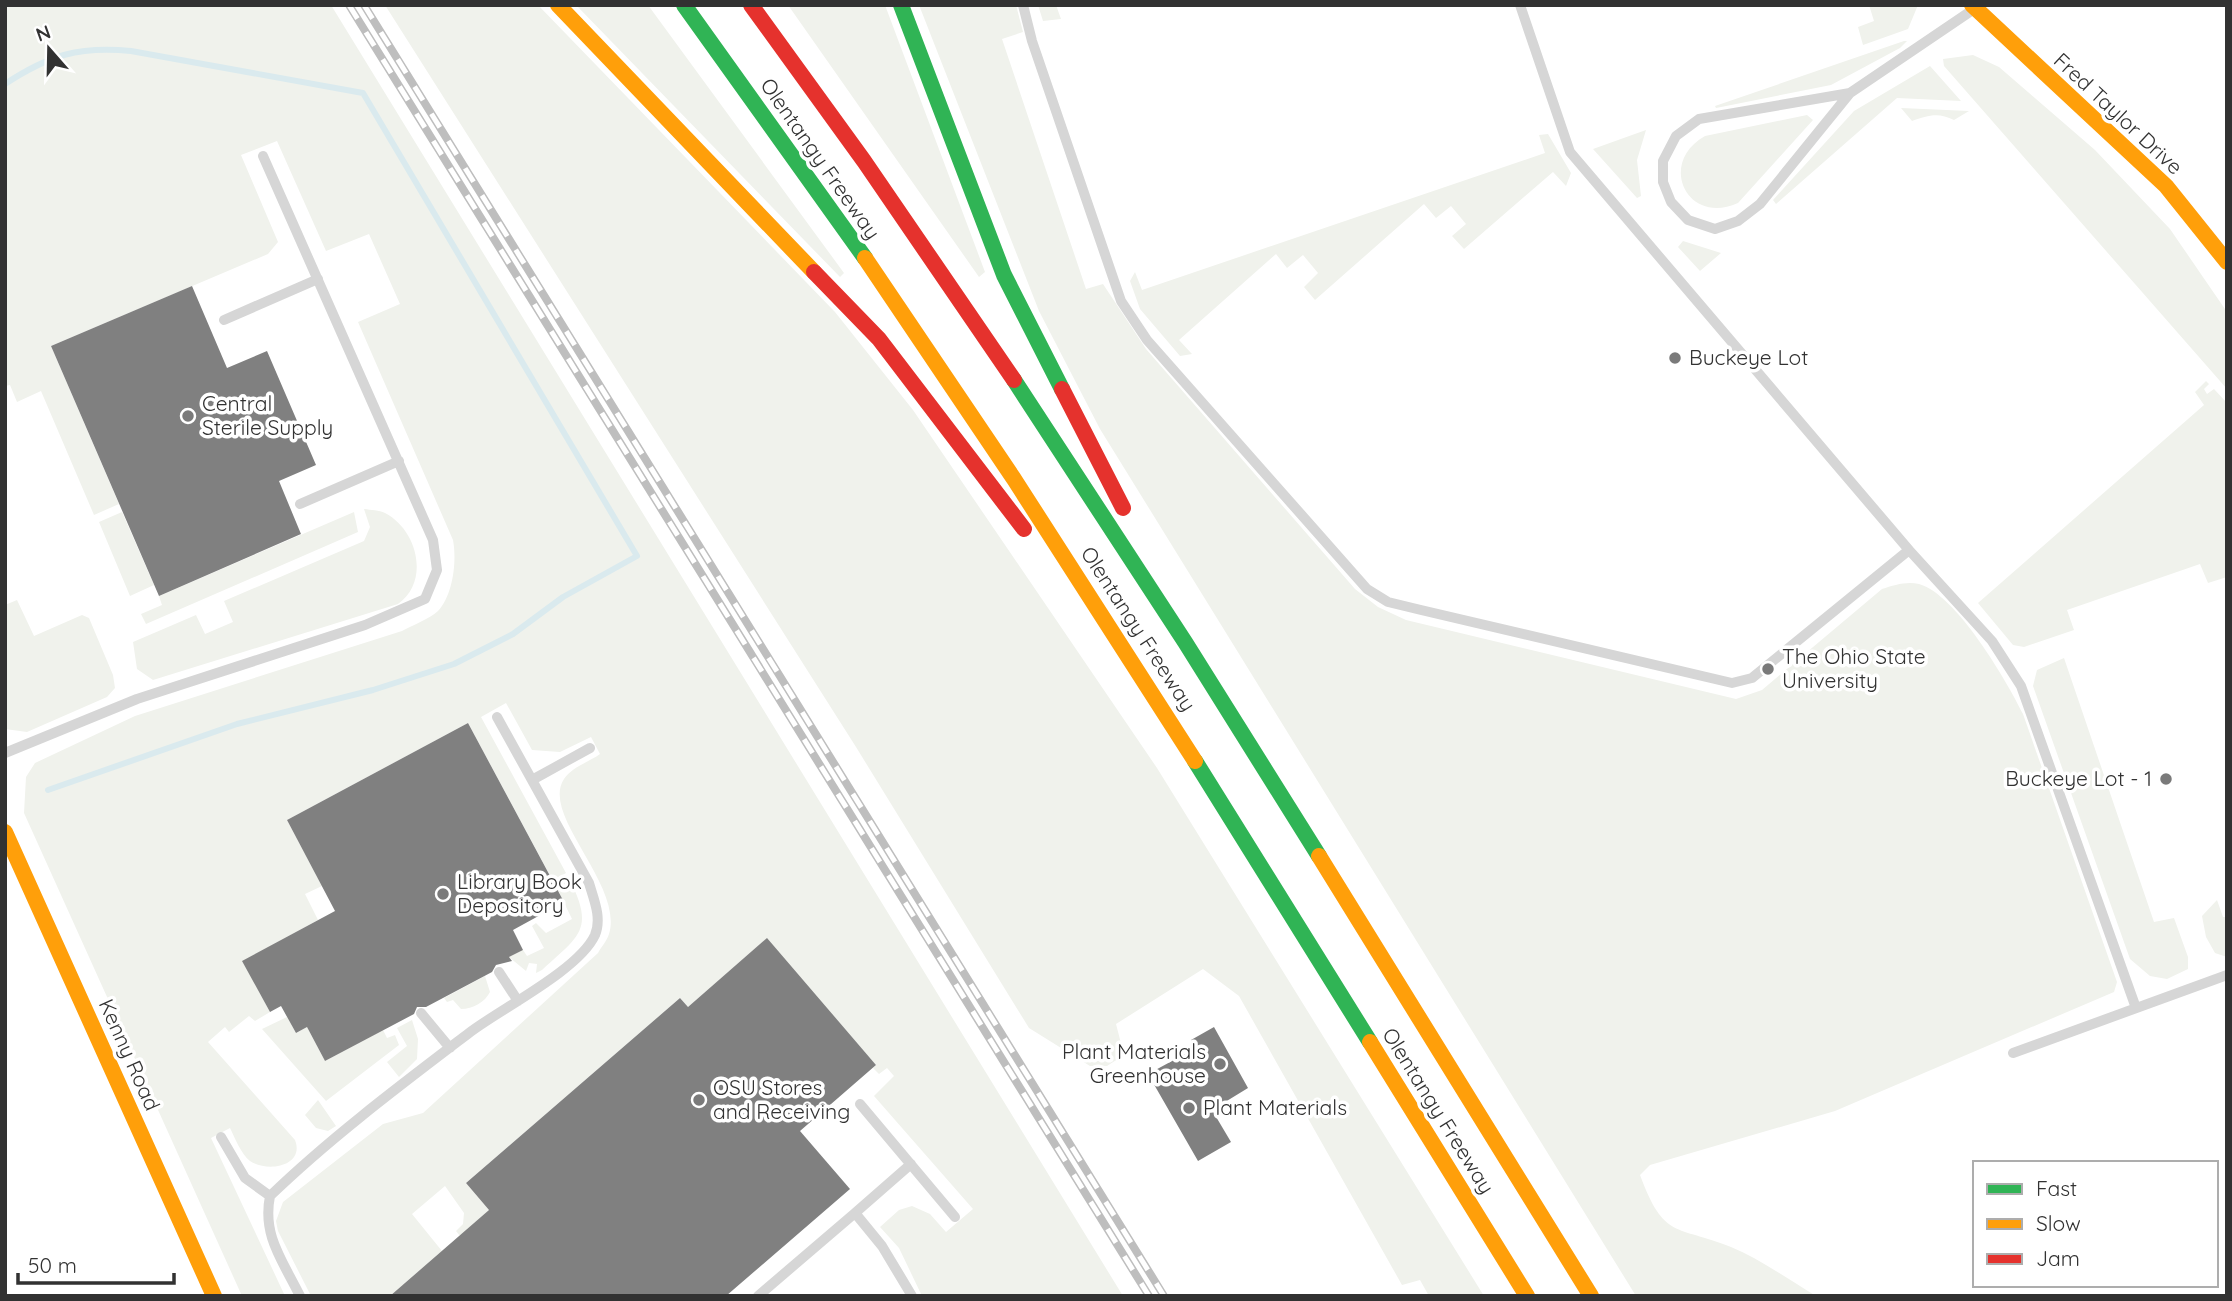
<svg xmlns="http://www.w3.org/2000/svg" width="2232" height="1301" font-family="Quicksand,sans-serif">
<rect width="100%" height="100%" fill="#fff"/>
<!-- green -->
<path fill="#f0f2ec" d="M5 5H331L1123 1296H922L899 1248 880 1227 899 1210 912 1206 930 1214 946 1232 973 1209 874 1096 894 1076 887 1068 879 1074 873 1068 876 1065 766 939 688 1007 680 998 466 1183 489 1210 460 1236 456 1231 463 1224 464 1213 445 1186 412 1214 442 1251 390 1296H311L278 1231 276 1221 283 1202 383 1124 423 1113 598 953C601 947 607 941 609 934 624 885 540 815 564 779 572 767 589 762 600 754L591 737 560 752 532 750 506 703 481 717 566 873 553 881 468 723 287 820 322 886 305 894 318 920 243 961 270 1012 255 1021 249 1016 229 1032 225 1027 208 1042 295 1140C305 1166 268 1173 250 1161 241 1154 235 1138 230 1128L211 1138 285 1296H242L24 813 26 777 35 763 135 716 402 631C413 625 429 619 438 611 453 595 457 561 453 540L358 322 400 304 369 234 326 251 277 141 241 155 278 242 268 254 51 346 119 504 94 515 41 391 17 402 10 385 5 386Z
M385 5H538L835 312 913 410 1157 768 1484 1296H1429L1420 1280 1402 1285 1239 996 1203 969 1116 1024 1124 1055 1107 1066H1090L1029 1028 856 747Z
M576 5H648L844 273 840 277Z
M788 5H885L985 272 979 277Z
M919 5H1016L1023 32 1002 39 1086 289 1103 284 1146 349 1355 589 1378 607 1406 620 1736 699 1762 690 1882 589C1894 585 1907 581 1919 584 1956 594 2007 681 2023 714L2117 982 2114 992 1835 1111 1650 1165 1640 1175C1664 1240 1676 1225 1731 1247 1760 1259 1789 1280 1816 1296H1636L1100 429 1039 311Z
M1038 5H1056L1061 19 1043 21Z
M1869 5H1918L1908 29 1863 45 1858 27 1874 21Z
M1904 41H1907L1900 48 1831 85 1716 108 1715 106Z
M1973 55 1999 67 2095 150 2170 229 2227 312V389L1944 66 1943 59Z
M1930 66 1961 101 1897 98 1776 204 1773 200 1854 111Z
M1901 108 1969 111 1954 120C1939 112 1928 115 1912 121Z
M1807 115 1813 120 1738 203C1687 226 1657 163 1705 136Z
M1646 130 1637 160 1641 196 1637 198 1593 149Z
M1548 134 1571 173 1566 186 1553 172 1464 249 1452 236 1466 224 1451 206 1436 218 1424 204 1315 300 1304 287 1318 273 1303 255 1287 268 1276 254 1179 340 1192 354 1180 356 1140 309 1130 281 1135 272 1142 290 1545 153 1539 135Z
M1683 241 1721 253 1700 271 1678 247Z
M2206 381 2209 384 2204 389 2207 394 2214 389 2227 403V577L2208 583 2200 564 2067 610 2074 630 2024 647 2013 645 1978 603 2204 405 2195 392Z
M364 509C371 510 379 510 385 513 418 530 430 582 398 604L153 680 137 669 133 642 196 615 205 634 233 622 224 601 364 541 370 527Z
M122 512 154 585 130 596 99 522Z
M354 512 358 532 146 624 141 614 162 605 159 596Z
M17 600 34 636 82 615 89 618 113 675 115 688 107 697 27 732 5 729V605Z
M2064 658 2154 922 2174 918 2188 957V969L2167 979 2150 976 2130 959 2033 686 2037 670Z
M569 878C595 930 580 935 542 970L536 973 537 964 529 963 526 971 509 957 523 950 527 956 544 948 532 926 536 923 546 933 572 919 556 886Z
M2217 900 2223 917H2227V957L2215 953 2206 937 2202 916Z
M485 976 490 992C485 1002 473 1009 461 1009L453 1000 447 1002 444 998Z
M287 1017 296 1033 307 1027 325 1061 383 1030 387 1038 395 1035 399 1045 326 1101 262 1029Z
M412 1020 418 1039 417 1059 399 1077 387 1062 407 1046 397 1028Z
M318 1100 336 1126 328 1131 316 1128 305 1115Z"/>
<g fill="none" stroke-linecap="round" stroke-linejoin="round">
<!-- stream -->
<path stroke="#daeaee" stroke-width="6" d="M5 84C49 55 79 46 131 51L363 93 637 556 563 597 513 634 454 664 373 690 237 724 48 790"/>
</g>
<!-- building -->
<path fill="#808080" d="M192 286 227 368 267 351 316 465 279 481 301 534 159 596 51 346Z
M468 723 564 902 513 930 523 950 509 957 512 961 496 965 492 972 426 1007H417L414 1014 325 1061 307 1027 296 1033 281 1006 270 1012 242 961 335 911 287 820Z
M767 938 876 1065 800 1131 850 1189 726 1296H390L489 1210 466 1183 680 998 688 1007Z
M1214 1027 1248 1088 1212 1110 1231 1142 1198 1161 1148 1074 1196 1048 1191 1040Z"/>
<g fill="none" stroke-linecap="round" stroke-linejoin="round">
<!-- lane -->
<path stroke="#d6d6d6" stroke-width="10" d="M1023 5 1032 41 1121 301 1147 340 1367 589 1388 602 1421 610 1732 683 1752 678 1909 550
M1520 5 1570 152 1909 550 1992 641 2021 686 2136 1008
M1850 93 1699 119 1676 136 1663 161V182L1671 202 1688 220 1715 229 1738 221 1760 204 1850 93 1974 9
M224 320 318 279
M300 504 399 461
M5 753 137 699 365 625 425 599 437 570 433 540 263 156
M532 780 590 748
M499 972 518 1001
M421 1013 450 1048
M2013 1053 2227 975
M860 1104 955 1217
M221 1137 245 1178 270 1196
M855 1213 911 1164
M300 1296C283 1261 262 1236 270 1196 330 1138 402 1084 469 1033 500 1009 579 970 595 935 602 918 594 900 589 883L497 717
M758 1296 855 1213 882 1246 912 1296"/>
<!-- fast -->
<path stroke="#30b455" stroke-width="16" d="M684 5 865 258
M901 5 1004 275 1062 389
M1014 380 1185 642 1319 856
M1195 761 1370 1042"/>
<!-- slow -->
<path stroke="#ff9f0a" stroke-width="16" d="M558 5 814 272
M1972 5 2166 186 2227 262
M865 258 1014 479 1195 761
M5 832 214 1296
M1319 856 1591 1296
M1370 1042 1527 1296"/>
<!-- jam -->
<path stroke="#e5322d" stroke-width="16" d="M751 5 864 161 1014 380
M814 272 879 339 1024 529
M1062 389 1123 508"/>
<defs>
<path id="rail" d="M349 5 1149 1296
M364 5 1164 1296"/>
</defs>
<!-- rail casing -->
<use href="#rail" stroke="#bebebe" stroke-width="8"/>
<!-- rail -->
<use href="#rail" stroke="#fff" stroke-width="5" stroke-dasharray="16" stroke-linecap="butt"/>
</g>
<!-- markers -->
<g fill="#7a7a7a" stroke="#fff" stroke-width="2.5">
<circle cx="1675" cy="358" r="7"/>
<circle cx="188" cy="416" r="7"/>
<circle cx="1768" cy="669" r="7"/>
<circle cx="2166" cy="779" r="7"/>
<circle cx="443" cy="894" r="7"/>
<circle cx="1220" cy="1064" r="7"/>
<circle cx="699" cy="1100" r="7"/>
<circle cx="1189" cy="1108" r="7"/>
</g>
<g text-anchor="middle" stroke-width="7" stroke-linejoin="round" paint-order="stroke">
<!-- street labels -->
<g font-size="21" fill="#323232" stroke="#fff">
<text transform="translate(2118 114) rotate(43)" y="7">Fred Taylor Drive</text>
<text transform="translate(820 159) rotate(55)" y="7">Olentangy Freeway</text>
<text transform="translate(1138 629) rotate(57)" y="7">Olentangy Freeway</text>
<text transform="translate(129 1055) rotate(66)" y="7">Kenny Road</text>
<text transform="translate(1438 1111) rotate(58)" y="7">Olentangy Freeway</text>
</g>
<!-- poi labels -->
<g font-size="21" fill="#323232" stroke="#fff" text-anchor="start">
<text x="1689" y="365">Buckeye Lot</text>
<text x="202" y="411">Central<tspan x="202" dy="24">Sterile Supply</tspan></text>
<text x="1782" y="664">The Ohio State<tspan x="1782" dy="24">University</tspan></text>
<text x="2152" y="786" text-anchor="end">Buckeye Lot - 1</text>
<text x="457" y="889">Library Book<tspan x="457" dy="24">Depository</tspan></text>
<text x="1206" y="1059" text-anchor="end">Plant Materials<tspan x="1206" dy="24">Greenhouse</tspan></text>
<text x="713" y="1095">OSU Stores<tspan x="713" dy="24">and Receiving</tspan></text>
<text x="1203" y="1115">Plant Materials</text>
</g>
</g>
<!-- border -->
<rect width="2232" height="1301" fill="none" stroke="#323232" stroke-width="14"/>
<!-- legend -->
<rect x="1973" y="1161" width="245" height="126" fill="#ffffff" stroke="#adadad" stroke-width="2"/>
<rect x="1987" y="1184" width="35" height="10" fill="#30b455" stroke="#adadad" stroke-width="2"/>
<text x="2036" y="1196" font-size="21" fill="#323232">Fast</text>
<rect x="1987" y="1219" width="35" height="10" fill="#ff9f0a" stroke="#adadad" stroke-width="2"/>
<text x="2036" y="1231" font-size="21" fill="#323232">Slow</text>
<rect x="1987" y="1254" width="35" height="10" fill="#e5322d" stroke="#adadad" stroke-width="2"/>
<text x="2036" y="1266" font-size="21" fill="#323232">Jam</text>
<!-- north arrow -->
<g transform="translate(49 49) rotate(340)" stroke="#ffffff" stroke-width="5" paint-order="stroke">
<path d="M0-5L12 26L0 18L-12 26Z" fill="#323232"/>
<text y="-10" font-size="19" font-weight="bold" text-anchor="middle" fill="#323232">N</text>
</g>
<!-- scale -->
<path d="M18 1273v10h156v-10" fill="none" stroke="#323232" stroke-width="3.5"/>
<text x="28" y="1273" font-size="21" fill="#323232" stroke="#ffffff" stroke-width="5" paint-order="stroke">50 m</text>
</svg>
